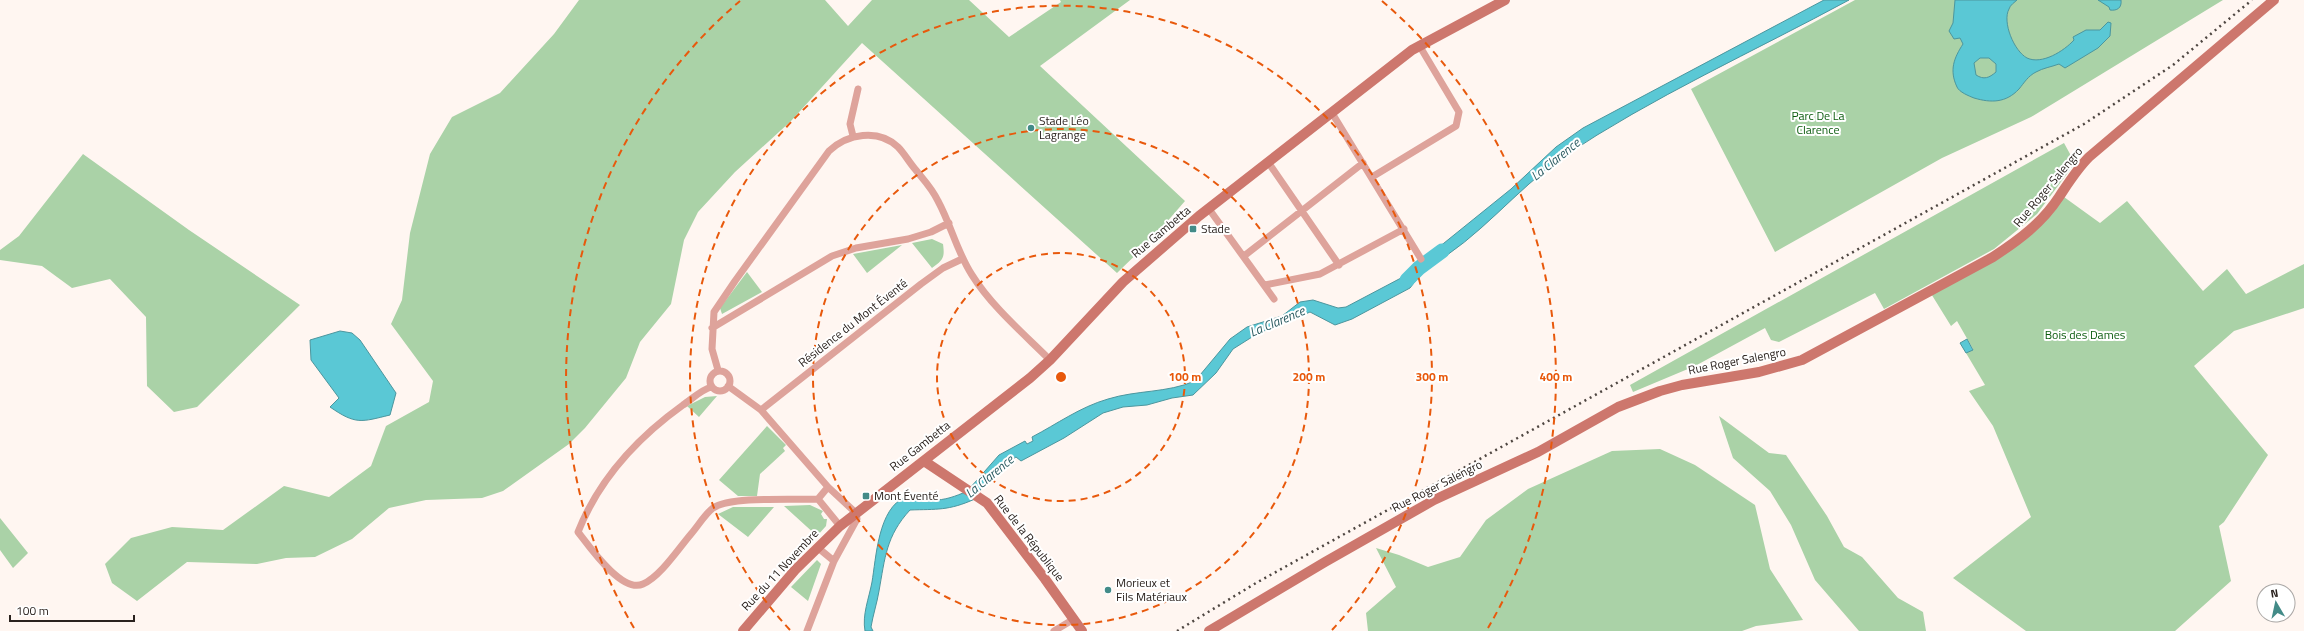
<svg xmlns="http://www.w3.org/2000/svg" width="2304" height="631" font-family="'Titillium Web',sans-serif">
<rect width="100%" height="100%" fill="#fff6f1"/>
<!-- green -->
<path fill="#aad2a7" d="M579 0H825L848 26 872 0H969L1009 37 1061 2 1060 0H1130L1040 66 1185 201 1152 239 1117 273 862 43 791 121 735 172 698 212 684 240 671 304 640 342 626 378 585 428 569 444 503 491 482 498 426 500 389 508 352 539 315 557 286 558 257 564 187 562 137 601 112 583 105 564 131 538 172 527 223 530 284 486 329 497 371 466 386 426 429 402 433 381 391 324 402 300 410 233 430 154 452 117 500 93 554 34Z
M1855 0H2223L2031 117 1942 158 1775 252 1691 89Z
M2064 143 2075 163 2037 214 1994 249 1884 309 1875 293 1779 342 1771 340 1765 328 1695 366 1633 392 1630 385Z
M83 154 189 230 300 305 197 407 174 412 147 386 146 317 110 279 72 288 42 266 0 260V250L19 236Z
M2064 197 2100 223 2127 201 2203 291 2227 269 2246 294 2304 264V308L2234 331 2194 366 2268 455 2224 522 2219 526 2231 581 2175 631H2026L1953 578 2031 517 1993 426 1969 391 1985 385 1966 353 1973 349 1957 321 1951 326 1930 292 1993 257Z
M932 239 943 244C945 258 943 260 932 268L912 243Z
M902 245 867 273 853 254Z
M747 272 762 292 722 314 720 308Z
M717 396 699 417 687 406 705 397Z
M1719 416 1769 453 1786 455 1827 516 1844 547 1862 557 1898 598 1923 612 1926 631H1859L1815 580 1791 525 1770 491 1733 458Z
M767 426 786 445 783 448 785 451 760 474 757 496H738L719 480Z
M1660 449 1695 465 1755 505 1770 569 1803 620 1756 626 1742 631H1368L1366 613 1396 587 1376 548 1399 555 1428 567 1460 557 1486 520 1528 489 1612 451Z
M810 505 823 511 821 514 824 519H827L826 526 817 536 784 506Z
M733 507H774L748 537 718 514Z
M0 518 28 553 13 568 0 550Z
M817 560 821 564 808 601 791 587Z"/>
<!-- water -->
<path fill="#5ac8d5" stroke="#4c969e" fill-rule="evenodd" d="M1824 0H1849C1755 51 1652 97 1563 157 1515 190 1480 238 1428 267L1423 260 1511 189 1556 147 1583 128Z
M1955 0H2017C2015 2 2010 5 2009 9 2002 22 2014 51 2027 58 2042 65 2064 51 2074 40L2073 37 2086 30H2100L2108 22 2111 23 2110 36 2098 48 2065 68 2059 64C2051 67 2043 68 2036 72 2028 76 2024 83 2019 89 2006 103 1991 103 1974 98 1969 96 1959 92 1957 87 1949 70 1954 58 1963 44L1960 38 1954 39 1949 31 1953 23ZM1980 58H1989L1996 64V72C1989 78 1984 80 1976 75L1974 63Z
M2098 0H2121C2122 8 2117 11 2110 10L2109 7Z
M1420 262 1424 270 1410 288 1352 319 1335 325 1310 312 1274 328 1260 332 1233 349 1216 373 1193 395 1172 398 1147 405 1123 407 1103 413 1064 438 1021 461 1016 457 995 470 978 493 970 488 999 455 1025 441 1027 444 1033 441 1032 437C1057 424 1080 407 1108 399 1137 390 1167 393 1195 381L1230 339 1247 327 1282 316 1300 302 1313 300 1338 308 1346 307 1401 278Z
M340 331 352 333 360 340 396 393 390 415C361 422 356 425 330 407L339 398 311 360 310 340Z
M1967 339 1973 350 1966 353 1960 343Z
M963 493 975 499C948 511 937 509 910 510 886 536 885 558 879 591 877 603 873 615 871 627L873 631H865C862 615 869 598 872 582 876 559 878 507 906 497 914 494 920 499 927 500 941 501 951 498 963 493Z"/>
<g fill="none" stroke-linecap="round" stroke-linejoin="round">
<!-- river -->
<path stroke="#5ac8d5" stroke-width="15" d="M1407 280 1419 268 1442 251"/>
<!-- street -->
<path stroke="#dea39b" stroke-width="7" d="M1332 113 1421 259
M853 136 850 124 858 89
M1268 162 1339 265
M1372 177 1456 126 1459 112 1419 45
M1209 209 1274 299
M1244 256 1363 163
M1265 285 1320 274 1404 229
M712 328 832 256 856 248 908 239 931 232 949 223
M718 370 712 349 714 312 735 281 829 151C847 134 878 128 898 147 904 153 909 162 915 169 923 179 932 188 938 201 951 225 957 252 972 275 992 307 1024 334 1050 360
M710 381a10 10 0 1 1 20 0a10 10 0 1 1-20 0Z
M728 386 761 410 828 487 856 513 857 519 834 561 807 631
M711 387C701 390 692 399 683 405 637 438 599 479 578 532 589 546 622 594 643 584 660 577 679 548 691 534 698 526 705 514 713 508 731 496 794 500 818 499
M761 410 921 284 943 268 962 259
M818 499 840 526
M818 499 828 487
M817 547 834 561
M1054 631 1074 619"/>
<!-- secondary -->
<path stroke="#cd776d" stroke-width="10" d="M924 461 987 503 1045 579 1082 631
M743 631 795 570 840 526 1030 378 1050 360 1123 282 1199 216 1412 50 1505 0
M1209 631 1325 562 1434 500 1538 452 1618 407 1660 391 1682 385 1759 372 1802 360 1993 257C2019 240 2042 223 2059 197 2069 182 2077 169 2089 157L2274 0"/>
<!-- rail -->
<path stroke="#4e4641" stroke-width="2.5" stroke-dasharray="2 4" stroke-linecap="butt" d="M1177 631 1256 583 2084 124 2173 65 2252 0"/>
</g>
<!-- distance rings -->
<g fill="none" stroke="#e8590c" stroke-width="2" stroke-dasharray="7 5">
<circle cx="1061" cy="377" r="124"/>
<circle cx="1061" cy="377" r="248"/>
<path d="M790 630A371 371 0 1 1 1332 630"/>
<path d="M634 628A495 495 0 0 1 740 1M1382 1A495 495 0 0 1 1488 628"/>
</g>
<!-- markers -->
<g fill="#438b88" stroke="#fff" stroke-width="1.5">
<circle cx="1031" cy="128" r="4"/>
<rect x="1189" y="225" width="8" height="8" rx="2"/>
<rect x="862" y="492" width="8" height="8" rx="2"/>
<circle cx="1108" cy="590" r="4"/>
</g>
<g text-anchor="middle" stroke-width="4" stroke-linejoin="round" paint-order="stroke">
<!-- park labels -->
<g font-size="12" fill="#0a5b0d" stroke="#fff">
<text x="1818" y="120">Parc De La<tspan x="1818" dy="14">Clarence</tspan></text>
<text x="2085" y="339">Bois des Dames</text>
</g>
<!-- poi labels -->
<g font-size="12" fill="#2a221e" stroke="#fff" text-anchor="start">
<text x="1039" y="125">Stade Léo<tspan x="1039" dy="14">Lagrange</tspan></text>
<text x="1201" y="233">Stade</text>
<text x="874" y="500">Mont Éventé</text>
<text x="1116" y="587">Morieux et<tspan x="1116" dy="14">Fils Matériaux</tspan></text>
</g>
<!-- street labels -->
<g font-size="12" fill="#2a221e" stroke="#fff">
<text transform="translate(2048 187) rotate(-50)" y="4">Rue Roger Salengro</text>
<text transform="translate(1161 232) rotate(-40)" y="4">Rue Gambetta</text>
<text transform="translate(853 323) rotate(-38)" y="4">Résidence du Mont Éventé</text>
<text transform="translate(1737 361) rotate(-11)" y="4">Rue Roger Salengro</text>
<text transform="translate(920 446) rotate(-38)" y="4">Rue Gambetta</text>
<text transform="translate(1437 486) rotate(-27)" y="4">Rue Roger Salengro</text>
<text transform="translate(1029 538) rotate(52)" y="4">Rue de la République</text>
<text transform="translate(780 570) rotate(-47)" y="4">Rue du 11 Novembre</text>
</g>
<!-- water labels -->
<g font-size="13" font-style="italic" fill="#2b5b61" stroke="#fff">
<text transform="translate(1555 159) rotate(-39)" y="5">La Clarence</text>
<text transform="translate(1277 321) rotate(-23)" y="5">La Clarence</text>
<text transform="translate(989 476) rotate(-40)" y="5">La Clarence</text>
</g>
</g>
<circle cx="1061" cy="377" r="6" fill="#e8590c" stroke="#fff" stroke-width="2"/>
<g font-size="12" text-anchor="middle" font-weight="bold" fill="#e8590c" stroke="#fff" stroke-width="4" stroke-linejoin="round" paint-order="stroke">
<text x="1185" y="381">100 m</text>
<text x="1309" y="381">200 m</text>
<text x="1432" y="381">300 m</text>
<text x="1556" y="381">400 m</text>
</g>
<!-- north arrow -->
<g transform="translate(2276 603) rotate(351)"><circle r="19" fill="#ffffff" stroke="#aaa7a5"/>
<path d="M0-3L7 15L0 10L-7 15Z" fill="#438b88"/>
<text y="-6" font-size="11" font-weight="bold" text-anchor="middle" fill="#2a221e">N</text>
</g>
<!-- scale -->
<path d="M10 615v6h124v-6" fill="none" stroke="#2a221e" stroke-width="2"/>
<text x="16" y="615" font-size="12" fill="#2a221e" stroke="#ffffff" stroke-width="3" paint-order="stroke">100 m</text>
</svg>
